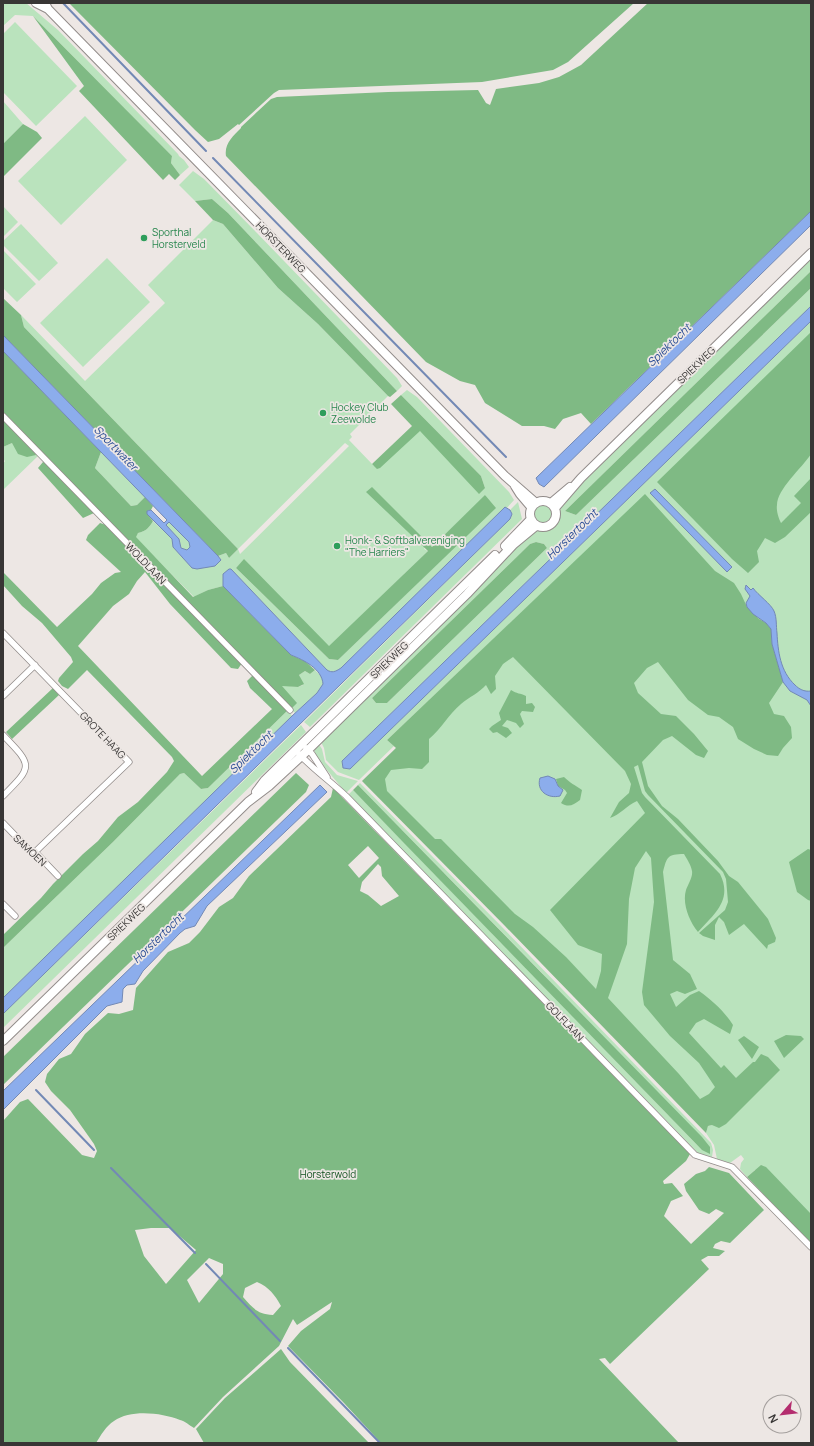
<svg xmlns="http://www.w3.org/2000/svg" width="814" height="1446" font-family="Manrope,sans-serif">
<rect width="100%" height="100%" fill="#ede7e4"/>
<!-- green -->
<path fill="#bae3bd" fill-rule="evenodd" d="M6 3H26L58 30 178 154 179 156 184 160 189 167 180 175 171 163 172 156 33 16 15 15 3 26V5Z
M15 22 77 86 36 126 3 92V34Z
M3 101 23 124 3 144Z
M85 116 127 160 61 225 18 181Z
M193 171 204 179 257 233 397 378 402 386 397 391 228 213 212 199 195 201 179 185Z
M3 206 18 222 3 237Z
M213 220 223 224 278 288 318 324 388 396 350 434 352 437 349 440 374 466 416 427 485 488 481 476 401 395 407 390 417 397 509 492 514 500 507 508H505L341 668C335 672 332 673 327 670L231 569 223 574V586L208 590 194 597 135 537 138 533C146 531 149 528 153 521L172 539 173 547 192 568 221 560 218 556 226 553 229 558 238 549 24 327 21 315 85 381 165 303 148 285ZM345 443 349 446 240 554 238 549ZM486 495 460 542 338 660 329 659 236 568 244 560 329 647 428 551 424 549 428 543 432 547Z
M21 224 58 263 39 281 3 245V241Z
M3 250 36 284 17 302 3 288Z
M107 258 150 302 83 367 40 323Z
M811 258V271L565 511 576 515 811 288V306L342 761 343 768 350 769 811 321V1228L755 1170 747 1177 740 1169 741 1163 744 1159 741 1155 730 1163 717 1159 714 1145 706 1133 708 1126 712 1125 384 789 381 781 388 758 396 748 567 569 387 740 394 746 359 780 338 772 326 760 324 748 320 740 517 545C523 541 529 534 535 531 544 527 551 534 557 522 561 516 559 510 562 503ZM536 542 544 544 547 548 387 703H376L372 698 530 544Z
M12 443 33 450 38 456 3 490V464L5 461 3 459V447Z
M101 452 145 497 137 505 131 506 95 468Z
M518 502 522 519 310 727 304 722 510 519 512 514 510 510Z
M533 515a10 10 0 1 1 20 0a10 10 0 1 1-20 0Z
M169 522 190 542V547L187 550 181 548 179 539 166 525Z
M315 670 323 678V684L317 693 295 713 291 709 281 685 298 687 303 685 299 675 305 671 310 674Z
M288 710 292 716 3 998V948L113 842 180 774 184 773 201 789 208 788Z
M301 725 306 732 3 1028V1014Z
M318 743 322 749 325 762 337 775 358 781 346 793 317 758C314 752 313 748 318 743Z
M360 783 503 928 711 1143 713 1150 712 1157 698 1153 348 795 353 790 702 1150 542 973 358 785Z"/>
<!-- forest -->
<path fill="#7fba84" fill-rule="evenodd" d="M69 3H634L568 62 553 70 482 82 279 90 274 93 239 125 238 124 219 139 208 142 195 130Z
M648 3H811V211L591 424 581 413 563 419 555 429 544 426H522L485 403 475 385 460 381 426 362 226 156C224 144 233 136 241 128V127L271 99 277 97 388 92 478 90 486 103 490 105 496 89 539 83 559 77 581 65Z
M33 16 172 156 171 163 180 175 175 180 169 174 163 180 79 91 84 86Z
M23 124 37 132 42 138 3 177V144Z
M212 199 228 213 397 391 390 397 388 396 318 324 278 288 223 224 213 220 195 201Z
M811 271V288L576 515 565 511Z
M3 298 21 315 24 327 238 549 229 558 226 553 218 556 3 335Z
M811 332V454C802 468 777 489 777 505 776 511 779 519 781 523L801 503 794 496 811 478V512L785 537 775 543 765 538 757 551 759 562 748 573 732 559 657 482Z
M3 351 101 452 95 468 131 506 137 505 145 497 153 506 151 510H148L147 514 153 521C149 528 146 531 138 533L136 537 193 597 208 590 223 586 291 655 305 661 315 670 310 674 305 671 299 675 304 684 298 687 282 686 297 703 291 709 3 413Z
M401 395 481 476 485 488 479 494 420 431 380 468 377 469 372 464 412 426 391 404Z
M3 419 33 450 36 455 27 457 18 454 12 443 3 447Z
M43 462 47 463 94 513 83 518 38 468Z
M372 487 432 547 485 495 496 508 338 660 329 659 236 568 244 559 329 646 428 551 366 492Z
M645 494 715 571 734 583 741 594 747 607 759 619 766 623 771 629 772 644 783 682 769 703 774 714 784 716 791 727 792 738 783 748 778 756 767 755 754 749 738 739 733 727 719 717 708 715 688 700 658 662 647 668 634 683 638 693 661 714 676 716 694 734 708 751 704 758 696 755 672 736 663 740 642 762 648 786 662 806 678 819 718 861 729 876 738 882 768 919 776 938 775 942 768 945 767 949 744 924 729 935 724 922 719 917 715 925V940L703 936 699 933 725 910 728 902 726 879 723 872 648 795 645 791 638 765 634 767 642 793 645 797 720 874C733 900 714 914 698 932 689 921 682 903 686 890 688 884 693 877 692 871 691 865 687 859 684 854 667 854 667 857 663 872L673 960 690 974 697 989 685 994 677 991 670 994 676 1007 690 995 699 991C713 1001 724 1011 733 1025L730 1034 704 1019 696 1023 689 1033 721 1068 724 1065 736 1078 753 1062H755L761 1054 768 1057 780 1070 726 1124 719 1128 712 1125 708 1126 706 1133 505 926 362 781 396 748 387 740ZM513 657 625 771 631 784 629 793 619 802 610 818C620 815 626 806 637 801L645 813 550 910 578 945 602 954 601 971 596 989 566 957 533 927 515 914 441 839H435L387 791 385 779 391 770 409 768 422 769 429 762V739C441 729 449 714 461 704 469 697 479 693 486 685L491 694 496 689 495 676 503 664ZM646 851 651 858 654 902 642 992 644 1005 670 1036 699 1063 715 1087 709 1094 700 1099 679 1074 608 998 627 944 629 899 635 868Z
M100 523 106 525C152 571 196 618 242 663L238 669 231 668 170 604 145 572 137 581 129 594 113 606 78 646 202 776 272 709 250 688 247 681 253 675 288 710 208 788 201 789 184 773 180 774 113 842 3 948V935L41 898 53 884 83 854 98 841 118 817 138 802 167 772 174 761 172 757 87 670 68 689 62 686 58 681 59 678 73 662 71 657 42 623 22 606 3 585V572L57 627 92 594 101 583 115 573 121 572 86 540 88 535Z
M536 542 544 544 547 548 387 703H376L372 698 530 544Z
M53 688 59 695 12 739 6 732Z
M511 690C517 694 520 693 526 696V704L532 703 535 707 533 712 522 711 520 714 524 724 520 728 516 723 507 720 502 726 508 728 512 733 506 738 497 732 493 733 489 729 492 726 501 720 499 713Z
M296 773 309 785 306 792 3 1085V1057Z
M564 777C570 783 575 785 582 790L580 800C573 805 569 808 561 803L567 793 565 790 558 786 556 779Z
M358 785 702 1137 710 1147V1154L702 1150 402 841 353 790Z
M333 788 690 1154 686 1161 663 1181 664 1184 672 1183 683 1196 671 1201 664 1216 691 1244 724 1213 716 1209 709 1214 699 1210 686 1191 684 1184 696 1174 705 1171 709 1167 729 1173 764 1210 730 1243 721 1241 715 1244 713 1248 725 1251 719 1256H708L701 1260 709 1269 610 1364 605 1358 599 1359 679 1443H381L344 1403 288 1346 301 1331 330 1309 332 1302 297 1325 293 1319 279 1346 223 1397 194 1428C189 1425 185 1421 180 1420 162 1413 131 1409 114 1421 106 1426 101 1435 96 1443H3V1121L20 1102 28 1099 82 1155 94 1158 97 1151 94 1144 70 1110 51 1091 45 1082 47 1074 59 1059 71 1054 85 1034 108 1013 119 1014 133 1010 136 988 168 952 189 943 200 932 219 907 233 898 249 876 331 797ZM368 846 379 858 359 878 348 865ZM378 864 381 867 382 876 399 896 381 906 368 895 360 891 362 882ZM151 1228H170L196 1250 166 1284 144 1256 135 1230ZM209 1258 223 1264V1274L199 1303 187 1280ZM257 1282C269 1287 275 1295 281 1306L273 1315C257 1314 254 1309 243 1297L245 1288Z
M808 849 811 850V901L808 900 797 892 789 862Z
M786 1035 801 1036 804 1039 784 1058 774 1041Z
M744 1036 759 1047 752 1059 738 1040Z
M761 1165 766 1167 811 1214V1244L747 1177Z
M281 1349 290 1362 369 1443H204L196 1429 225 1398Z"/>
<!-- water -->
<path fill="#8cadec" stroke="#7389b5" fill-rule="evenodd" d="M811 211V225L544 487 539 484 536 478Z
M811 306V321L350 769 343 768 342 761Z
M3 335 218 556 221 560 215 566 197 569 192 568 173 547 172 539 147 514V511L151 510 164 523 167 520 3 351ZM169 522 189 542 190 547 187 550 181 548 179 539 166 525Z
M655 489 732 567 727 572 650 493Z
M505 507 510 510 512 514 510 519 3 1014V998L292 716 317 693 323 684C322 669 304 660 291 655L223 586V574L229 569H231L327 670C332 673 335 672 341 668Z
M746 585 751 590 753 588C758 595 771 604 774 611 777 618 776 626 777 633 778 651 780 671 795 685 799 689 804 692 811 691V706L807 700 790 691 783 682 772 644 771 629 766 623 753 614 747 607 746 603 750 596 745 589Z
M548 776 555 779 558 786 563 790 560 796C548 799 536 791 540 778Z
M320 785 327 792 207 906 195 926 185 929 180 933 143 971 135 984 127 985 123 989 122 1002 107 1006 3 1110V1091Z"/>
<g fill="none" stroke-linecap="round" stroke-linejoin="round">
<!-- stream -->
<path stroke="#7389b5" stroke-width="2" d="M63 3 206 151
M213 158 506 457
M36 1090 94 1150
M111 1168 195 1253
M206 1264 280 1341
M288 1348 380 1443"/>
<defs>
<path id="street" d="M3 416 290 710
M3 633 129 762 35 852
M3 696 35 665
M3 735C33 766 33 766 3 796
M306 748 312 754 327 777
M299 754C313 769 330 781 346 796L695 1155 732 1167 811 1247
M3 823 29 850 35 852 58 876
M3 904 15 916"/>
<path id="secondary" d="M36 3 48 9
M45 3 48 9 505 476 536 503
M515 486 520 494 531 507
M530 514a13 13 0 1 1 26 0a13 13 0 1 1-26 0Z
M551 503 570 487
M555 508 581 478 811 253
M505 546 531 519
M256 792 265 780 495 555
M3 1041 248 802 269 786 308 750 467 594 513 545 536 526"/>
</defs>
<!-- street casing -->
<use href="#street" stroke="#928c8a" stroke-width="7"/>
<!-- secondary casing -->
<use href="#secondary" stroke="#928c8a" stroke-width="10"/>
<!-- street -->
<use href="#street" stroke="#fff" stroke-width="5.5"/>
<!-- secondary -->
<use href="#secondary" stroke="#fff" stroke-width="8"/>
</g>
<!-- markers -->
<g fill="#2e9e5b" stroke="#ede7e4" stroke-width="1.5">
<circle cx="144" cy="238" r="4"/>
<circle cx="323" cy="413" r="4"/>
<circle cx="337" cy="546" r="4"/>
</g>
<g text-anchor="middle" stroke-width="3.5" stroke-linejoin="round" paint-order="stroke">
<!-- leisure labels -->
<g font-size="10" fill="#27864d" stroke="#ede7e4" text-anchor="start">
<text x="152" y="236">Sporthal<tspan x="152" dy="12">Horsterveld</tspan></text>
<text x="331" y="411">Hockey Club<tspan x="331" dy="12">Zeewolde</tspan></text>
<text x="345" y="544">Honk- &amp; Softbalvereniging<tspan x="345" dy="12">"The Harriers"</tspan></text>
</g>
<!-- street labels -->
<g font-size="10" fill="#383635" stroke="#ede7e4">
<text transform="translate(281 247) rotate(46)" y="4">HORSTERWEG</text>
<text transform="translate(696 365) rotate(-44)" y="4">SPIEKWEG</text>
<text transform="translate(146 563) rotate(46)" y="4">WOLDLAAN</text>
<text transform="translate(389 660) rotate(-44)" y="4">SPIEKWEG</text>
<text transform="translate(103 735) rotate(46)" y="4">GROTE HAAG</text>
<text transform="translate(30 850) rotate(43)" y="4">SAMOEN</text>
<text transform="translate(126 922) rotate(-44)" y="4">SPIEKWEG</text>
<text transform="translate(565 1021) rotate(46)" y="4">GOLFLAAN</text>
</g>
<!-- park labels -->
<g font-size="10" fill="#0e4f1c" stroke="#ede7e4">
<text x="328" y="1178">Horsterwold</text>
</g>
<!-- water labels -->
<g font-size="11" font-style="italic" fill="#264993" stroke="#ede7e4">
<text transform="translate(669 345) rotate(-44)" y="4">Spiektocht</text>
<text transform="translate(116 448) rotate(46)" y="4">Sportwater</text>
<text transform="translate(572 534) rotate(-44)" y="4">Horstertocht</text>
<text transform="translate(251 752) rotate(-44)" y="4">Spiektocht</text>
<text transform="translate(158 938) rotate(-44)" y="4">Horstertocht</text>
</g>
</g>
<!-- border -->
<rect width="814" height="1446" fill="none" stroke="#383635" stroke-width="8"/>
<!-- north arrow -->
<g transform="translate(782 1414) rotate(242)"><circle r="19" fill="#ede7e4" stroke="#a5a09e"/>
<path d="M0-3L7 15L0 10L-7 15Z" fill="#b42c6e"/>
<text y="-6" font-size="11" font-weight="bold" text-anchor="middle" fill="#383635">N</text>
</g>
</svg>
